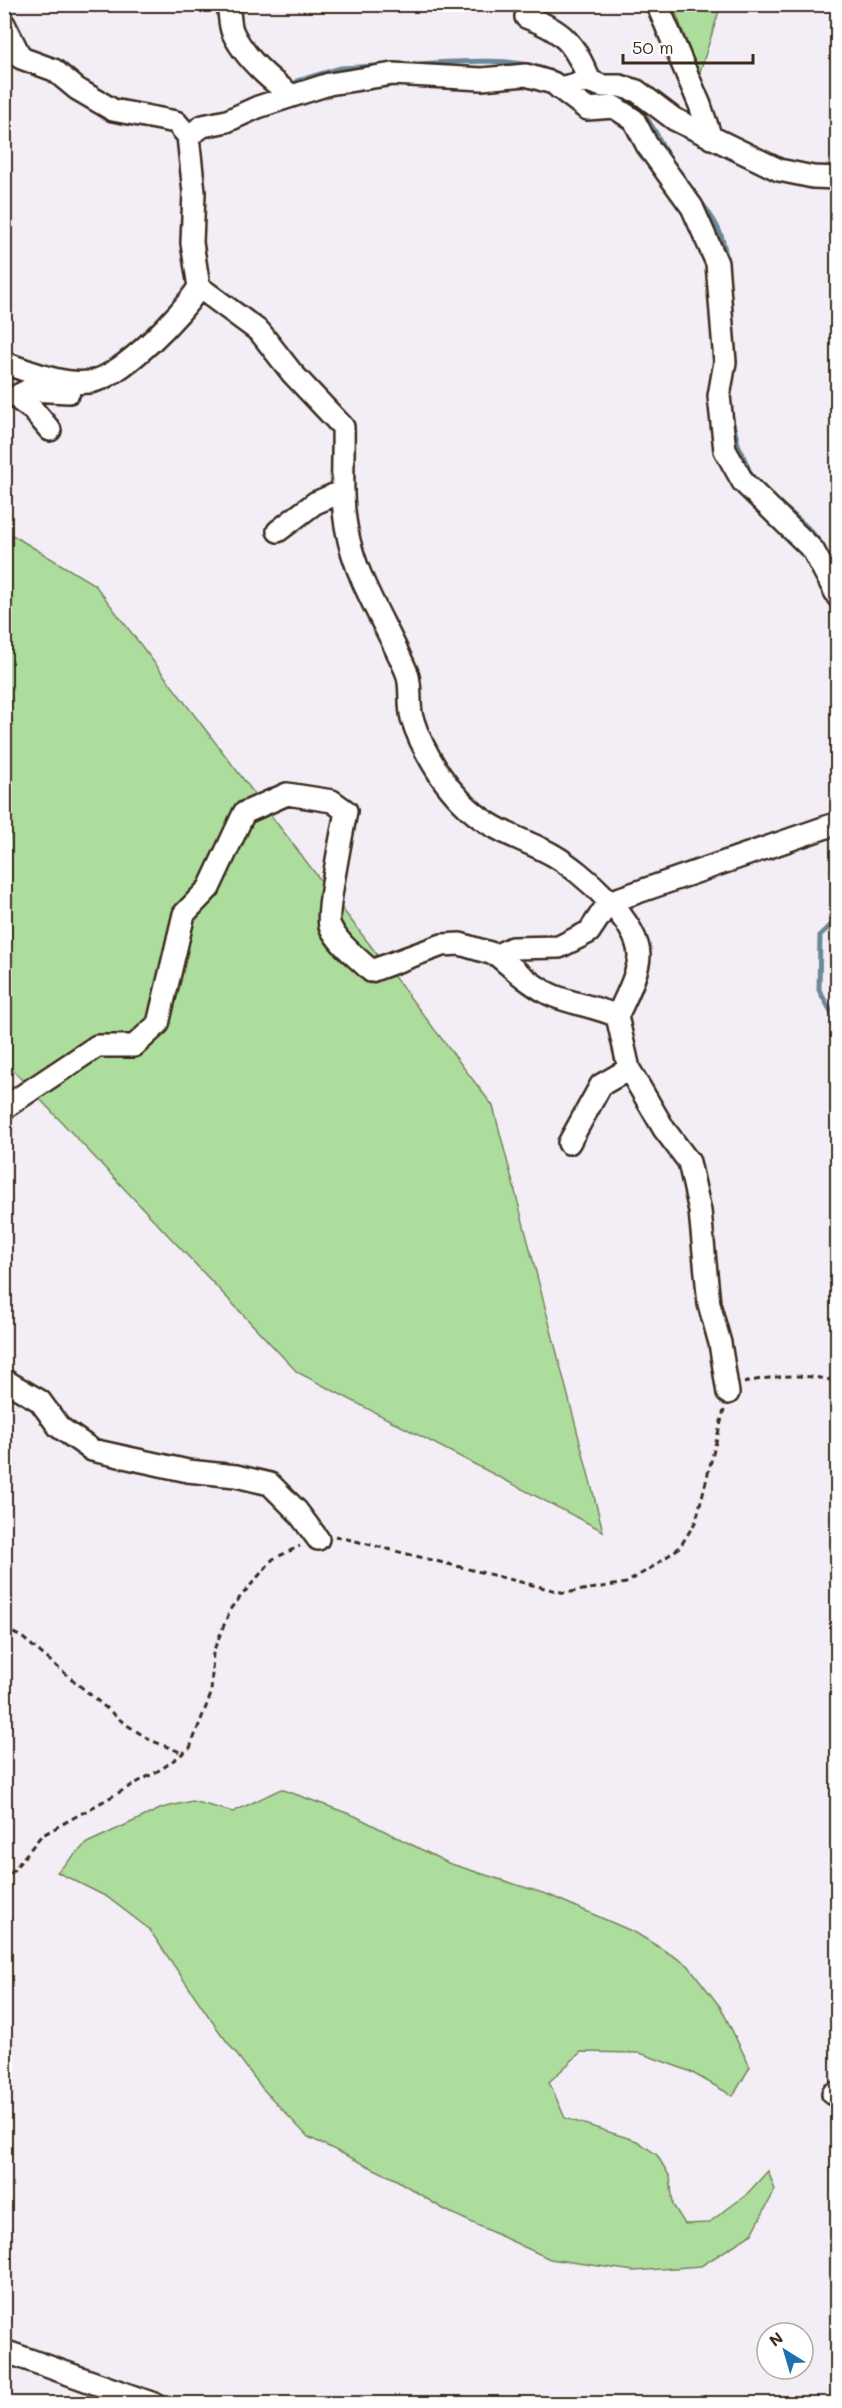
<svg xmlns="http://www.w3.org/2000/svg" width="842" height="2408" font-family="Mali,sans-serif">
<rect width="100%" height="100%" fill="#f3edf6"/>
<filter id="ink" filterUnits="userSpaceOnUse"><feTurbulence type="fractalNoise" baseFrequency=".0167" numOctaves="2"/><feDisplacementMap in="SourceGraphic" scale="12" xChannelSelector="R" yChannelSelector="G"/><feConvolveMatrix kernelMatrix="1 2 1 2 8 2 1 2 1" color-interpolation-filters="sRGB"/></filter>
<g filter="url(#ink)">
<!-- green -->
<path fill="#acdd9d" stroke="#74845e" stroke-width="1.5" d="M673 5H721L699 75Z
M4 530 95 585 493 1106 603 1531 297 1372 5 1062Z
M281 1789 355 1816 448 1863 549 1895 636 1933 688 1965 721 2008 750 2067 733 2096 689 2071 640 2053 581 2052 549 2082 565 2118 637 2141 657 2155 670 2177 673 2205 685 2224 708 2223 745 2196 768 2171 775 2190 752 2234 701 2266 634 2271 550 2259 445 2210 395 2179 308 2137 262 2088 216 2027 149 1929 107 1897 57 1872 87 1843 162 1808 192 1801 233 1812Z"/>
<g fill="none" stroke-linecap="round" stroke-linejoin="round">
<!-- stream -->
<path stroke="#6a8898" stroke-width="5" d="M401 65C439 63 520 54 552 73
M297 81 341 68 392 65
M584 90C598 97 602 94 615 97 649 106 656 136 671 162
M698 198C717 223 724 234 727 265
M731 415 738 444 752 477
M778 502C796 517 816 532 826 553
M838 919 820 935 819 990 838 1024"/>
<defs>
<path id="minor" d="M228 4C230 13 229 25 233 33 245 58 269 79 291 95
M657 4 700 105 711 138
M526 17C565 31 574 44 590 81
M4 24 21 58 54 70 77 89 113 110 176 122 188 136
M559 88 590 81 602 86H620L637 91 674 119 779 170 813 177 838 178
M4 363C32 372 60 385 89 382 120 379 183 313 199 287
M50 430 33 410 15 397 29 390 69 392
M278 531 315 503 343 491
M497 955C515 970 533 987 554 996 574 1004 597 1007 617 1016L629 1069 664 1129 689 1162 700 1211 709 1304 720 1343 728 1393
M617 1016C624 1002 639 972 639 956 639 922 581 871 553 855 532 843 508 836 488 823 470 812 452 793 440 775 429 758 418 738 412 718 408 704 412 687 407 673 388 627 356 581 347 531 340 497 344 462 343 427L292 373 260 332 199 287 192 243 194 192 188 136 203 126 227 121 258 107 329 84 393 74 482 79 526 75 553 83 587 109 614 107 634 120 647 145 692 207 717 263 725 362 719 396 725 450 743 482 813 550 838 597
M4 1108 97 1046H134L158 1024 184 914 209 888 244 813 287 794 332 801 346 811C343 829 325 915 330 926 339 945 357 957 371 971L442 945 460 944 497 955 512 948 559 947 589 932 609 902 838 823
M569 1143 601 1085 629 1069
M4 1380 40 1401 59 1427 92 1450 188 1471 236 1476 270 1484 297 1511 318 1539
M833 2094H838
M4 2351 154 2404"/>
</defs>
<!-- minor casing -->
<use href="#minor" stroke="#3b2a1e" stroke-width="26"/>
<!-- path -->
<path stroke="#3b2a1e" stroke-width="3" stroke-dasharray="6 4.5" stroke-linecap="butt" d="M122 4 148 9 155 4
M744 1383C773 1375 809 1373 838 1382
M335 1536 565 1593 626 1583 654 1566 680 1547 696 1521 724 1410
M4 1628 23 1638 124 1723 150 1740 183 1753
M4 1882 41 1836 163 1768 190 1748 211 1694 213 1652 231 1608 273 1559 300 1546"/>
<!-- minor -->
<use href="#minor" stroke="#fff" stroke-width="21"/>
</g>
</g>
<!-- margin -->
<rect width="842" height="2408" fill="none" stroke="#fff" stroke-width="24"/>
<rect x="12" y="12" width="818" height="2384" fill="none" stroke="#3b2a1e" stroke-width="2" filter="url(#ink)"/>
<!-- north arrow -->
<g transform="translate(785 2351) rotate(323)"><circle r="28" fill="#ffffff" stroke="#b1aaa5" stroke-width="1.5"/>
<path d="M0-4.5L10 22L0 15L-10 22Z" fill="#1f6fb2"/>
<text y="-9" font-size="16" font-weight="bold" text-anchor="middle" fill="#3b2a1e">N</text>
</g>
<!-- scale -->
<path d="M623 54v9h130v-9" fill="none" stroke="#3b2a1e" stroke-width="3"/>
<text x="632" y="54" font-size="18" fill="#3b2a1e" stroke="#ffffff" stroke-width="4.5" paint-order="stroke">50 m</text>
</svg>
